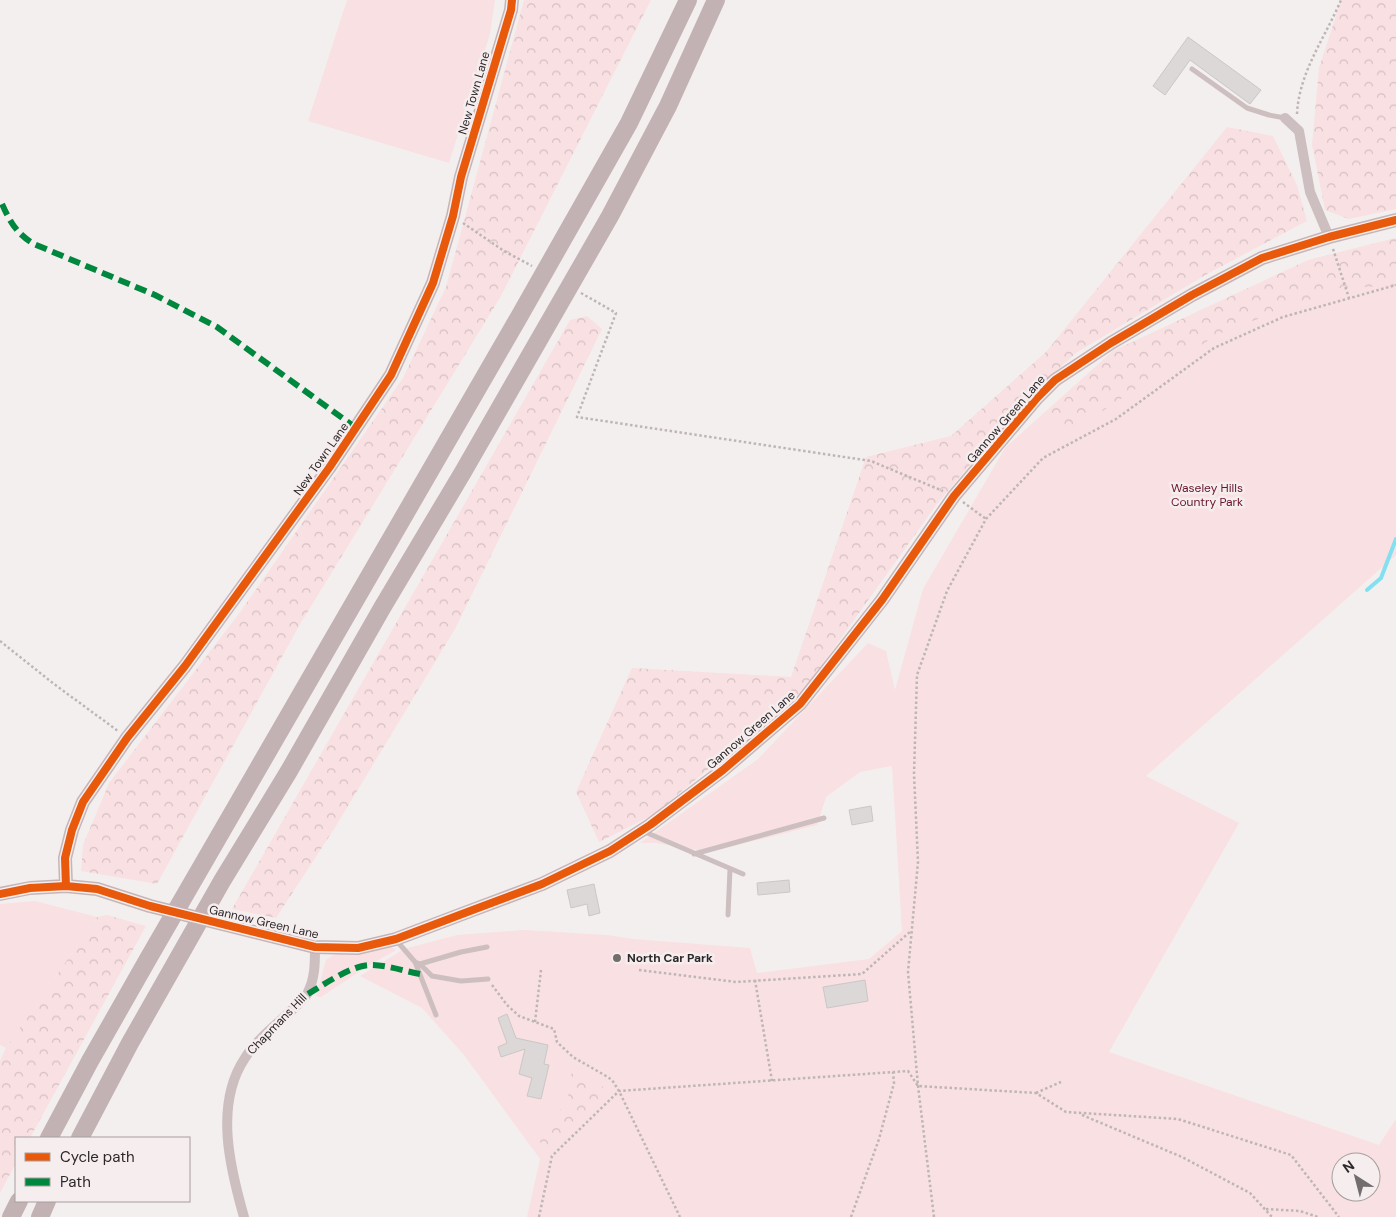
<svg xmlns="http://www.w3.org/2000/svg" width="1396" height="1217" font-family="'DM Sans',sans-serif">
<defs>
<pattern id="forest-crowns" width="20" height="18" patternUnits="userSpaceOnUse" patternTransform="scale(1.25)"><rect width="20" height="18" fill="#f9e0e2"/><path d="M2 6a3 3 0 1 1 6 0M12 15a3 3 0 1 1 6 0" fill="none" stroke="#d6c0c2"/></pattern>
</defs>
<rect width="100%" height="100%" fill="#f4efef"/>
<!-- green -->
<path fill="#f9e0e2" fill-rule="evenodd" d="M347 0H495L490 34 449 163 308 121Z
M1396 238V555L1146 776 1239 823 1109 1052 1379 1145 1396 1119V1217H527L540 1159 464 1055 422 1008 360 976 404 949 457 935 524 930 607 935 633 939 750 948 757 973 869 959 902 931 892 766 860 772 826 797 817 825 710 852 656 843H640L758 759 868 643 886 651 895 690 923 589 1005 448 1113 351 1313 259ZM1341 1162H1371V1192H1341Z
M35 901 97 917 6 1048 0 1045V904Z
M387 945 396 950 365 968 321 997 316 996 326 960 335 954Z"/>
<!-- forest -->
<path fill="url(#forest-crowns)" d="M524 0H651L501 296 299 626 157 884 81 871 83 845 109 783 241 611 403 378 446 287Z
M1341 0H1396V209L1349 219 1325 210 1312 145 1319 68Z
M1227 127 1273 136 1297 185 1307 221 1207 274 1076 353 1026 398 937 504 804 690 653 815 599 842 576 792 632 668 791 677 866 457 951 436 1046 352Z
M1396 238V286L1340 288 1218 334 1065 436 1046 412 1113 351 1308 260Z
M587 316 602 329 455 629 336 826 276 918 232 909 570 320Z
M107 915 146 926 30 1138H16V1163L0 1193V1061L6 1048 97 917Z
M576 1071H583L608 1091 592 1111 549 1151 539 1141 569 1097 562 1080Z"/>
<g fill="none" stroke-linecap="round" stroke-linejoin="round">
<!-- stream -->
<path stroke="#83e0f1" stroke-width="4" d="M1367 590 1381 578 1396 539"/>
</g>
<!-- building -->
<path fill="#dcd8d8" stroke="#cbc7c7" d="M1188 37 1261 90 1250 104 1190 60 1165 95 1153 86Z
M871 806 873 821 852 825 849 810Z
M789 880 790 892 758 895 757 883Z
M594 884 600 913 589 916 587 904 571 908 567 890Z
M865 980 868 1001 827 1008 823 987Z
M507 1014 516 1038 548 1045 544 1064 549 1065 541 1099 527 1096 532 1078 519 1074 525 1049 501 1057 498 1047 507 1043 498 1018Z"/>
<g fill="none" stroke-linecap="round" stroke-linejoin="round">
<!-- path -->
<path stroke="#beb5b6" stroke-width="2.5" stroke-dasharray="2.5 2.5" stroke-linecap="butt" d="M1297 114C1299 72 1325 38 1341 0
M463 223 504 251 532 266
M1333 249 1349 298
M581 293 616 313 577 417 871 461 943 491
M963 502 986 519
M0 641 54 684 118 731
M639 970 736 982 862 974 911 931
M755 980 772 1081
M492 985 507 1005 519 1016 554 1029 557 1042 573 1057 606 1076 612 1080 619 1091 680 1217
M535 1022 541 970
M1036 1093 1061 1082
M1082 1115 1182 1157 1250 1193 1272 1217
M1266 1209 1300 1211 1318 1217
M539 1217 552 1156 619 1091 908 1071 918 1086 1036 1093 1066 1112 1178 1119 1291 1155 1339 1217
M851 1217 879 1139 894 1083 893 1072
M934 1217 918 1086 908 972 918 862 914 774 917 675 947 591 986 519 1043 458 1116 419 1214 348 1283 317 1396 285"/>
<!-- lane -->
<path stroke="#cdbfc0" stroke-width="5" d="M1192 69 1247 108 1269 115 1285 118
M645 832 743 874
M694 854 824 818
M728 915 730 869
M396 940 415 962 420 964 432 976 461 981 488 979
M415 962 436 1015
M420 964 461 952 487 947"/>
<!-- street -->
<path stroke="#cdbfc0" stroke-width="10" d="M1285 118 1299 131 1310 192 1329 237
M244 1217C230 1168 214 1104 245 1058 257 1039 277 1024 293 1009 298 1004 306 998 308 992 315 978 315 963 315 947"/>
<!-- secondary -->
<path stroke="#c5b5b7" stroke-width="14" d="M66 886 65 858 72 830 83 802 127 738 185 666 329 468 391 375 433 283 453 216 461 177 511 10 512 0
M0 894 30 888 66 886 97 889 150 906 315 947 358 948 396 939 470 911 542 884 610 851 650 825 723 770 800 704 882 600 954 496 1037 398 1055 380 1111 343 1192 295 1262 258 1329 237 1396 220"/>
<!-- highway -->
<path stroke="#c3b2b4" stroke-width="18" d="M49 1138 90 1061 148 959 519 317 629 123 688 0
M80 1138 130 1043 222 881 289 771 382 608 463 472 610 216 668 106 716 0
M11 1217 19 1201
M40 1217 47 1201"/>
<!-- quiet -->
<path stroke="#00873e" stroke-width="6" stroke-dasharray="12 6" stroke-linecap="butt" d="M2 204C10 222 17 234 34 244L155 295 217 327 356 428
M308 994C323 985 352 965 370 965 387 965 404 971 420 974"/>
<defs>
<path id="cycleway" d="M66 886 65 858 72 830 83 802 127 738 185 666 329 468 391 375 433 283 453 216 461 177 511 10 512 0
M0 894 30 888 66 886 97 889 150 906 315 947 358 948 396 939 470 911 542 884 610 851 650 825 723 770 800 704 882 600 954 496 1037 398 1055 380 1111 343 1192 295 1262 258 1329 237 1396 220"/>
</defs>
<!-- cycleway casing -->
<use href="#cycleway" stroke="#f6edee" stroke-width="11"/>
<!-- cycleway -->
<use href="#cycleway" stroke="#e8590c" stroke-width="8"/>
</g>
<!-- markers -->
<circle fill="#726e6e" stroke="#f6edee" stroke-width="2" cx="617" cy="958" r="5"/>
<g text-anchor="middle" stroke-width="5" stroke-linejoin="round" paint-order="stroke">
<!-- street labels -->
<g font-size="12" fill="#2c2829" stroke="#f6edee">
<text transform="translate(474 93) rotate(-74)" y="4">New Town Lane</text>
<text transform="translate(1006 419) rotate(-49)" y="4">Gannow Green Lane</text>
<text transform="translate(321 459) rotate(-55)" y="4">New Town Lane</text>
<text transform="translate(751 730) rotate(-41)" y="4">Gannow Green Lane</text>
<text transform="translate(264 922) rotate(13)" y="4">Gannow Green Lane</text>
<text transform="translate(277 1024) rotate(-46)" y="4">Chapmans Hill</text>
</g>
<!-- park labels -->
<g font-size="12" fill="#691229" stroke="#f6edee">
<text x="1207" y="492">Waseley Hills<tspan x="1207" dy="14">Country Park</tspan></text>
</g>
<!-- poi labels -->
<g font-size="12" font-weight="bold" fill="#2c2829" stroke="#f6edee" text-anchor="start">
<text x="627" y="962">North Car Park</text>
</g>
</g>
<!-- legend -->
<rect x="15" y="1137" width="175" height="65" fill="#f6edee" stroke="#a59e9f"/>
<rect x="25" y="1153" width="25" height="8" fill="#e8590c" stroke="#a59e9f"/>
<text x="60" y="1162" font-size="15" fill="#2c2829">Cycle path</text>
<rect x="25" y="1178" width="25" height="8" fill="#00873e" stroke="#a59e9f"/>
<text x="60" y="1187" font-size="15" fill="#2c2829">Path</text>
<!-- north arrow -->
<g transform="translate(1356 1177) rotate(324)"><circle r="24" fill="#f6edee" stroke="#a59e9f"/>
<path d="M0-4L9 19L0 12L-9 19Z" fill="#726e6e"/>
<text y="-8" font-size="14" font-weight="bold" text-anchor="middle" fill="#2c2829">N</text>
</g>
</svg>
